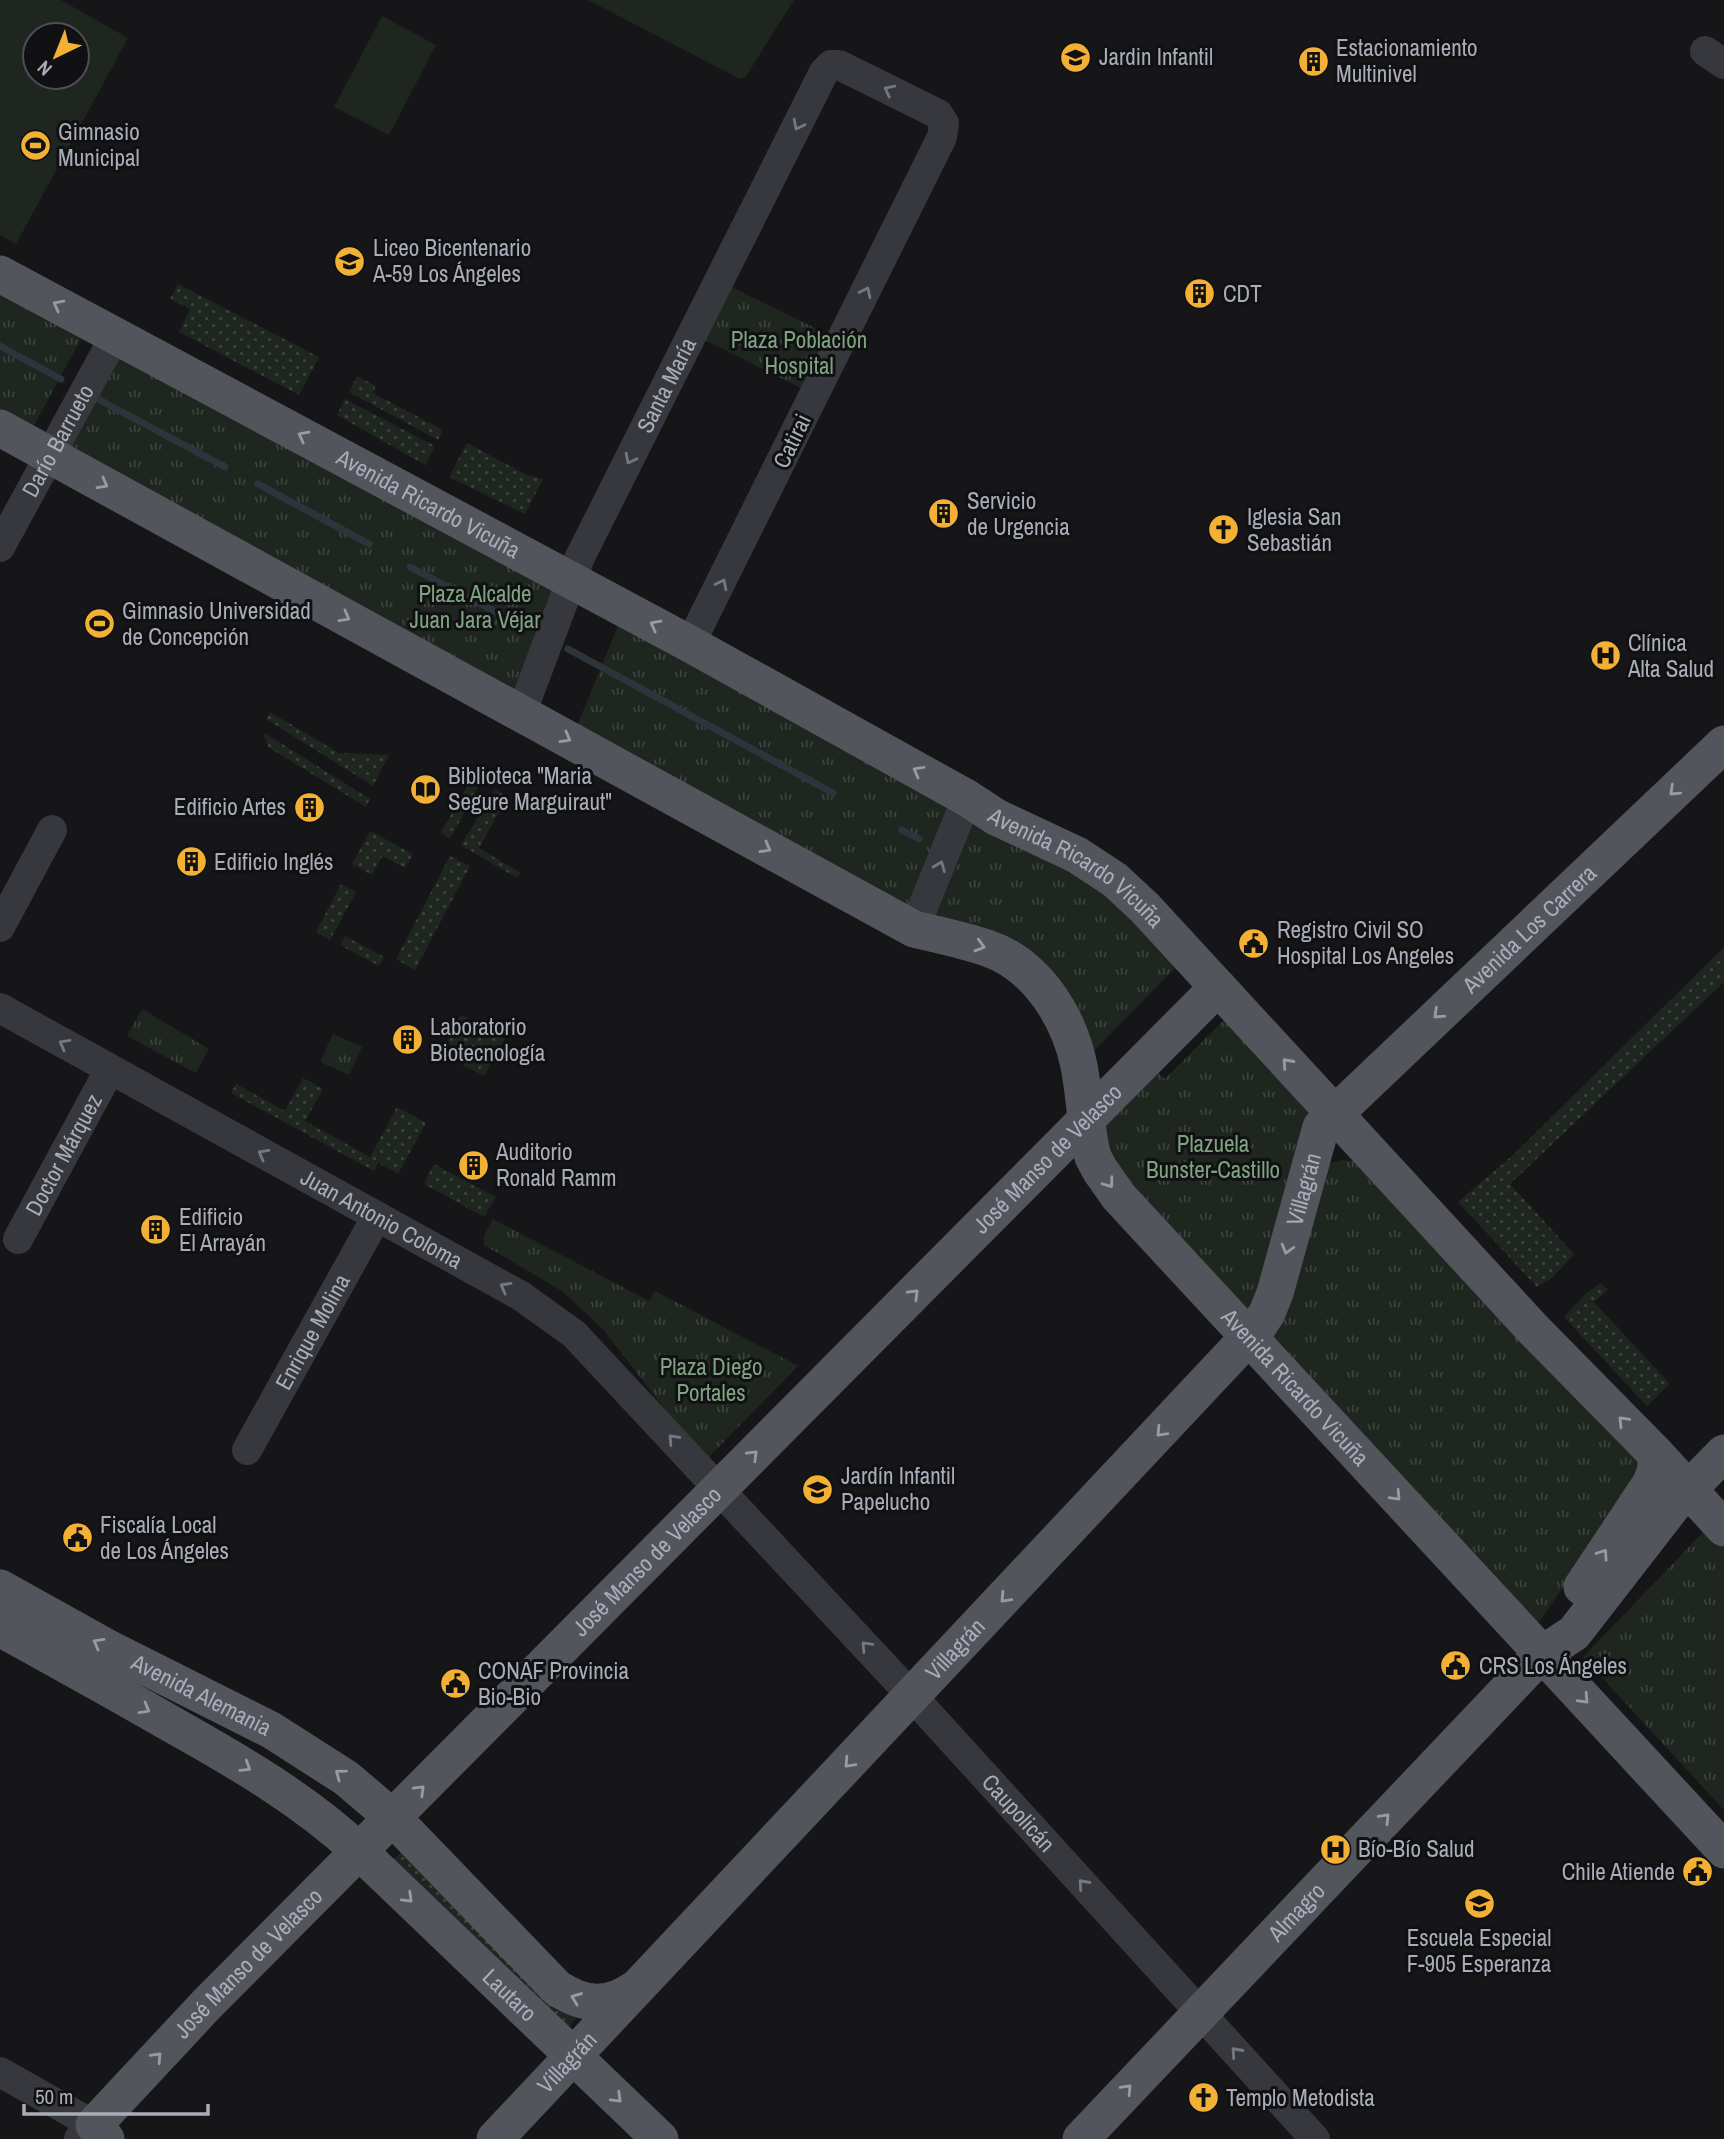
<svg xmlns="http://www.w3.org/2000/svg" width="1724" height="2139" font-family="'Archivo Narrow',sans-serif">
<defs>
<pattern id="grass-dots" width="8" height="8" patternUnits="userSpaceOnUse" patternTransform="scale(1.75)"><rect width="8" height="8" fill="#1e261f"/><path d="M2 2h.1M6 6h.1" fill="none" stroke="#3c433d" stroke-width="1.8" stroke-linecap="round"/></pattern>
<pattern id="park-tufts" width="24" height="20" patternUnits="userSpaceOnUse" patternTransform="scale(1.75)"><rect width="24" height="20" fill="#1e261f"/><path d="M3 7l-1-3M5 7V3M7 7l1-3M15 17l-1-3M17 17v-4M19 17l1-3" fill="none" stroke="#3c433d"/></pattern>
</defs>
<rect width="100%" height="100%" fill="#161618"/>
<!-- grass -->
<path fill="url(#grass-dots)" d="M178 284 319 357 299 395 179 332 190 309 170 299Z
M357 376 376 386 373 393 443 430 438 440 349 392Z
M345 399 435 446 425 465 337 415Z
M467 443 527 475 543 479 525 514 449 477Z
M270 712 339 753 389 755 373 786 266 719Z
M263 732 370 799 366 807 268 747Z
M474 775 482 780 450 839 441 832Z
M495 790 508 796 479 848 521 873 517 878 461 845Z
M370 831 413 854 405 868 382 856 372 875 352 864Z
M450 856 470 866 415 970 396 959Z
M341 884 356 892 330 940 316 932Z
M345 936 384 957 379 966 340 945Z
M1724 947V982L1510 1184 1574 1254 1552 1278 1537 1287 1458 1202 1512 1156Z
M461 1015 505 1039 484 1076 441 1053Z
M303 1078 323 1089 305 1121 370 1157 397 1107 426 1123 398 1174 378 1163 374 1171 231 1093 236 1084 285 1111Z
M434 1164 496 1197 484 1217 424 1184Z
M1601 1283 1608 1290 1594 1302 1670 1384 1647 1406 1564 1317 1586 1293Z
M404 1849 580 2014 565 2031 392 1861Z"/>
<!-- park -->
<path fill="url(#park-tufts)" d="M0 278 88 326 31 431 0 415Z
M719 281 842 341 815 395 693 334Z
M121 341 561 580 512 701 61 451Z
M622 616 1068 859 1180 963 1082 1063 1066 1012 925 925 577 726Z
M142 1009 209 1049 196 1073 127 1036Z
M1231 1013 1326 1116 1247 1329 1094 1140 1150 1065 1165 1079Z
M333 1034 362 1047 349 1075 320 1062Z
M1341 1160 1353 1161 1360 1168 1644 1463 1630 1487 1538 1624 1263 1326 1315 1176 1331 1163Z
M493 1219 649 1301 655 1291 798 1366 705 1461 602 1328 562 1291 484 1245V1236Z
M1712 1523 1724 1535V1810L1583 1657Z"/>
<!-- garden -->
<path fill="#1e261f" fill-rule="evenodd" d="M0 0H61L128 38 16 244 0 235ZM35 35H77V77H35Z
M588 0H794L745 78 740 79Z
M382 16 436 45 389 135 334 107Z"/>
<g fill="none" stroke-linecap="round" stroke-linejoin="round">
<!-- stream -->
<path stroke="#2c353c" stroke-width="7" d="M0 346 61 379
M96 398 225 467
M258 484 369 544
M410 567 519 624
M568 649 833 793
M902 830 919 839"/>
<!-- minor -->
<g stroke="#37383d" stroke-width="30">
<path d="M1705 51 1724 64"/>
<path id="s1" d="M0 547 115 336"/>
<path id="s2" d="M521 714 580 557 824 72 831 65H839L938 114 944 123 942 137 690 644"/>
<path d="M0 927 52 830"/>
<path d="M914 929 967 798"/>
<path id="s3" d="M0 1008 521 1296 574 1334 912 1696 1315 2139"/>
<path id="s4" d="M18 1239 110 1069"/>
<path id="s5" d="M247 1450 377 1216"/>
<path d="M0 2072 94 2125 79 2139"/>
</g>
<!-- major -->
<g stroke="#53555c" stroke-width="37">
<path id="s6" d="M0 274 690 644 967 798 996 817 1077 855 1115 880 1145 908 1533 1329 1656 1454 1724 1528"/>
<path id="s7" d="M0 428 914 929C939 935 964 940 987 948 1037 965 1069 1017 1079 1066 1085 1096 1085 1127 1093 1157L1100 1170 1119 1197 1724 1850"/>
<path d="M1582 1587 1651 1483 1656 1469V1454"/>
<path id="s8" d="M0 1588 106 1647 271 1730 346 1778 393 1818 557 1988C585 2006 608 2008 636 1988"/>
<path id="s9" d="M0 1628C58 1660 116 1692 173 1725 239 1762 304 1800 359 1851L660 2139"/>
<path id="s10" d="M106 2139 94 2125 206 2005 1218 987"/>
<path id="s11" d="M495 2139 1257 1328 1267 1313 1275 1293 1321 1127 1724 744"/>
<path id="s12" d="M1081 2139 1532 1664 1542 1654 1574 1633 1674 1504 1724 1453"/>
</g>
</g>
<!-- one-way arrows -->
<defs><path id="oneway-chevron" d="M-2-3.5L2.5 0L-2 3.5" fill="none" stroke-width="1.6" stroke-linecap="round" stroke-linejoin="round" transform="scale(1.75)"/></defs>
<g stroke="#757881">
<use href="#oneway-chevron" transform="translate(889 90) rotate(-153)"/>
<use href="#oneway-chevron" transform="translate(798 125) rotate(117)"/>
<use href="#oneway-chevron" transform="translate(866 292) rotate(-64)"/>
<use href="#oneway-chevron" transform="translate(630 459) rotate(117)"/>
<use href="#oneway-chevron" transform="translate(722 584) rotate(-64)"/>
<use href="#oneway-chevron" transform="translate(940 866) rotate(-68)"/>
<use href="#oneway-chevron" transform="translate(64 1044) rotate(-151)"/>
<use href="#oneway-chevron" transform="translate(263 1154) rotate(-151)"/>
<use href="#oneway-chevron" transform="translate(505 1287) rotate(-151)"/>
<use href="#oneway-chevron" transform="translate(673 1439) rotate(-133)"/>
<use href="#oneway-chevron" transform="translate(866 1646) rotate(-133)"/>
<use href="#oneway-chevron" transform="translate(1083 1884) rotate(-132)"/>
<use href="#oneway-chevron" transform="translate(1236 2052) rotate(-132)"/>
</g>
<g stroke="#979ba6">
<use href="#oneway-chevron" transform="translate(58 305) rotate(-152)"/>
<use href="#oneway-chevron" transform="translate(303 436) rotate(-152)"/>
<use href="#oneway-chevron" transform="translate(103 484) rotate(29)"/>
<use href="#oneway-chevron" transform="translate(345 617) rotate(29)"/>
<use href="#oneway-chevron" transform="translate(655 625) rotate(-152)"/>
<use href="#oneway-chevron" transform="translate(566 738) rotate(29)"/>
<use href="#oneway-chevron" transform="translate(918 771) rotate(-151)"/>
<use href="#oneway-chevron" transform="translate(1674 791) rotate(137)"/>
<use href="#oneway-chevron" transform="translate(766 848) rotate(29)"/>
<use href="#oneway-chevron" transform="translate(980 946) rotate(16)"/>
<use href="#oneway-chevron" transform="translate(1438 1014) rotate(137)"/>
<use href="#oneway-chevron" transform="translate(1287 1063) rotate(-132)"/>
<use href="#oneway-chevron" transform="translate(1109 1183) rotate(54)"/>
<use href="#oneway-chevron" transform="translate(1287 1249) rotate(106)"/>
<use href="#oneway-chevron" transform="translate(914 1294) rotate(-45)"/>
<use href="#oneway-chevron" transform="translate(1623 1421) rotate(-134)"/>
<use href="#oneway-chevron" transform="translate(1161 1432) rotate(133)"/>
<use href="#oneway-chevron" transform="translate(753 1455) rotate(-45)"/>
<use href="#oneway-chevron" transform="translate(1396 1496) rotate(47)"/>
<use href="#oneway-chevron" transform="translate(1603 1554) rotate(-56)"/>
<use href="#oneway-chevron" transform="translate(1005 1598) rotate(133)"/>
<use href="#oneway-chevron" transform="translate(98 1643) rotate(-151)"/>
<use href="#oneway-chevron" transform="translate(1584 1699) rotate(47)"/>
<use href="#oneway-chevron" transform="translate(145 1709) rotate(30)"/>
<use href="#oneway-chevron" transform="translate(849 1763) rotate(133)"/>
<use href="#oneway-chevron" transform="translate(246 1767) rotate(32)"/>
<use href="#oneway-chevron" transform="translate(340 1774) rotate(-143)"/>
<use href="#oneway-chevron" transform="translate(420 1790) rotate(-45)"/>
<use href="#oneway-chevron" transform="translate(1385 1818) rotate(-46)"/>
<use href="#oneway-chevron" transform="translate(408 1898) rotate(44)"/>
<use href="#oneway-chevron" transform="translate(576 1998) rotate(-159)"/>
<use href="#oneway-chevron" transform="translate(157 2057) rotate(-47)"/>
<use href="#oneway-chevron" transform="translate(1127 2089) rotate(-47)"/>
<use href="#oneway-chevron" transform="translate(617 2098) rotate(44)"/>
</g>
<!-- icons -->
<defs>
<symbol id="school-disc" viewBox="-11 -11 22 22"><circle r="9.5" fill="#f2b134" stroke="#111113"/><path d="M0-5L7-2L0 1L-7-2ZM-4 1L0 2.5L4 1V4Q0 6-4 4Z" fill="#111"/></symbol>
<symbol id="building-disc" viewBox="-11 -11 22 22"><circle r="9.5" fill="#f2b134" stroke="#111113"/><path d="M-4-6H4V6H1V3H-1V6H-4ZM-2.5-4.3h1.7v1.8h-1.7ZM.8-4.3h1.7v1.8H.8ZM-2.5-1h1.7V.8h-1.7ZM.8-1h1.7V.8H.8Z" fill="#111"/></symbol>
<symbol id="stadium-disc" viewBox="-11 -11 22 22"><circle r="9.5" fill="#f2b134" stroke="#111113"/><path d="M0-5a6.5 5 0 1 0 0 10a6.5 5 0 1 0 0-10ZM-3.5-1.8h7v3.6h-7Z" fill="#111"/></symbol>
<symbol id="church-disc" viewBox="-11 -11 22 22"><circle r="9.5" fill="#f2b134" stroke="#111113"/><path d="M-1.2-6h2.4v3.5h3.3v2.4h-3.3V6h-2.4V-.1h-3.3v-2.4h3.3Z" fill="#111"/></symbol>
<symbol id="hospital-disc" viewBox="-11 -11 22 22"><circle r="9.5" fill="#f2b134" stroke="#111113"/><path d="M-5-5h3v3.5h4V-5h3V5h-3V1.5h-4V5h-3Z" fill="#111"/></symbol>
<symbol id="library-disc" viewBox="-11 -11 22 22"><circle r="9.5" fill="#f2b134" stroke="#111113"/><path d="M-6-4Q-3-5.5-.7-3.5V5Q-3 3-6 4ZM6-4Q3-5.5 .7-3.5V5Q3 3 6 4Z" fill="#111"/></symbol>
<symbol id="civic-disc" viewBox="-11 -11 22 22"><circle r="9.5" fill="#f2b134" stroke="#111113"/><path d="M-.6-6.5H3V-4.5H.6V-3L4-1V1h2V6H-6V1h2V-1L-.6-3ZM-1.2 2.5V6h2.4V2.5Z" fill="#111"/></symbol>
</defs>
<g fill-rule="evenodd">
<use href="#school-disc" x="1058" y="40" width="35" height="35"/>
<use href="#building-disc" x="1296" y="44" width="35" height="35"/>
<use href="#stadium-disc" x="18" y="128" width="35" height="35"/>
<use href="#school-disc" x="332" y="244" width="35" height="35"/>
<use href="#building-disc" x="1182" y="276" width="35" height="35"/>
<use href="#building-disc" x="926" y="496" width="35" height="35"/>
<use href="#church-disc" x="1206" y="512" width="35" height="35"/>
<use href="#stadium-disc" x="82" y="606" width="35" height="35"/>
<use href="#hospital-disc" x="1588" y="638" width="35" height="35"/>
<use href="#library-disc" x="408" y="772" width="35" height="35"/>
<use href="#building-disc" x="292" y="790" width="35" height="35"/>
<use href="#building-disc" x="174" y="844" width="35" height="35"/>
<use href="#civic-disc" x="1236" y="926" width="35" height="35"/>
<use href="#building-disc" x="390" y="1022" width="35" height="35"/>
<use href="#building-disc" x="456" y="1148" width="35" height="35"/>
<use href="#building-disc" x="138" y="1212" width="35" height="35"/>
<use href="#school-disc" x="800" y="1472" width="35" height="35"/>
<use href="#civic-disc" x="60" y="1520" width="35" height="35"/>
<use href="#civic-disc" x="1438" y="1648" width="35" height="35"/>
<use href="#civic-disc" x="438" y="1666" width="35" height="35"/>
<use href="#hospital-disc" x="1318" y="1832" width="35" height="35"/>
<use href="#civic-disc" x="1680" y="1854" width="35" height="35"/>
<use href="#school-disc" x="1462" y="1886" width="35" height="35"/>
<use href="#church-disc" x="1186" y="2080" width="35" height="35"/>
</g>
<g text-anchor="middle" stroke-width="6" stroke-linejoin="round" paint-order="stroke">
<!-- poi labels -->
<g font-size="23" fill="#a8adb8" stroke="#111113" text-anchor="start">
<text x="1336" y="56">Estacionamiento<tspan x="1336" dy="26">Multinivel</tspan></text>
<text x="1099" y="65">Jardin Infantil</text>
<text x="58" y="140">Gimnasio<tspan x="58" dy="26">Municipal</tspan></text>
<text x="373" y="256">Liceo Bicentenario<tspan x="373" dy="26">A-59 Los Ángeles</tspan></text>
<text x="1223" y="302">CDT</text>
<text x="967" y="509">Servicio<tspan x="967" dy="26">de Urgencia</tspan></text>
<text x="1247" y="525">Iglesia San<tspan x="1247" dy="26">Sebastián</tspan></text>
<text x="122" y="619">Gimnasio Universidad<tspan x="122" dy="26">de Concepción</tspan></text>
<text x="1628" y="651">Clínica<tspan x="1628" dy="26">Alta Salud</tspan></text>
<text x="448" y="784">Biblioteca "Maria<tspan x="448" dy="26">Segure Marguiraut"</tspan></text>
<text x="286" y="815" text-anchor="end">Edificio Artes</text>
<text x="214" y="870">Edificio Inglés</text>
<text x="1277" y="938">Registro Civil SO<tspan x="1277" dy="26">Hospital Los Angeles</tspan></text>
<text x="430" y="1035">Laboratorio<tspan x="430" dy="26">Biotecnología</tspan></text>
<text x="496" y="1160">Auditorio<tspan x="496" dy="26">Ronald Ramm</tspan></text>
<text x="179" y="1225">Edificio<tspan x="179" dy="26">El Arrayán</tspan></text>
<text x="841" y="1484">Jardín Infantil<tspan x="841" dy="26">Papelucho</tspan></text>
<text x="100" y="1533">Fiscalía Local<tspan x="100" dy="26">de Los Ángeles</tspan></text>
<text x="1479" y="1674">CRS Los Ángeles</text>
<text x="478" y="1679">CONAF Provincia<tspan x="478" dy="26">Bio-Bio</tspan></text>
<text x="1358" y="1857">Bío-Bío Salud</text>
<text x="1675" y="1880" text-anchor="end">Chile Atiende</text>
<text x="1479" y="1946" text-anchor="middle">Escuela Especial<tspan x="1479" dy="26">F-905 Esperanza</tspan></text>
<text x="1226" y="2106">Templo Metodista</text>
</g>
<!-- park labels -->
<g font-size="23" fill="#7fa381" stroke="#111113">
<text x="799" y="348">Plaza Población<tspan x="799" dy="26">Hospital</tspan></text>
<text x="475" y="602">Plaza Alcalde<tspan x="475" dy="26">Juan Jara Véjar</tspan></text>
<text x="1213" y="1152">Plazuela<tspan x="1213" dy="26">Bunster-Castillo</tspan></text>
<text x="711" y="1375">Plaza Diego<tspan x="711" dy="26">Portales</tspan></text>
</g>
<!-- street labels -->
<g font-size="23" fill="#a8adb8" stroke="#111113">
<text dy="8" stroke="none"><textPath href="#s2" startOffset="360">Santa María</textPath></text>
<text dy="8" stroke="none"><textPath href="#s1" startOffset="121">Darío Barrueto</textPath></text>
<text transform="translate(792 441) rotate(-64)" y="8">Catirai</text>
<text dy="8" stroke="none"><textPath href="#s6" startOffset="486">Avenida Ricardo Vicuña</textPath></text>
<text dy="8" stroke="none"><textPath href="#s6" startOffset="1230">Avenida Ricardo Vicuña</textPath></text>
<text dy="8" stroke="none"><textPath href="#s11" startOffset="1612">Avenida Los Carrera</textPath></text>
<text dy="8" stroke="none"><textPath href="#s4" startOffset="96">Doctor Márquez</textPath></text>
<text dy="8" stroke="none"><textPath href="#s10" startOffset="1376">José Manso de Velasco</textPath></text>
<text dy="8" stroke="none"><textPath href="#s11" startOffset="1260">Villagrán</textPath></text>
<text dy="8" stroke="none"><textPath href="#s3" startOffset="436">Juan Antonio Coloma</textPath></text>
<text dy="8" stroke="none"><textPath href="#s5" startOffset="135">Enrique Molina</textPath></text>
<text dy="8" stroke="none"><textPath href="#s7" startOffset="1673">Avenida Ricardo Vicuña</textPath></text>
<text dy="8" stroke="none"><textPath href="#s10" startOffset="808">José Manso de Velasco</textPath></text>
<text dy="8" stroke="none"><textPath href="#s11" startOffset="672">Villagrán</textPath></text>
<text dy="8" stroke="none"><textPath href="#s8" startOffset="228">Avenida Alemania</textPath></text>
<text dy="8" stroke="none"><textPath href="#s3" startOffset="1314">Caupolicán</textPath></text>
<text dy="8" stroke="none"><textPath href="#s12" startOffset="313">Almagro</textPath></text>
<text dy="8" stroke="none"><textPath href="#s10" startOffset="242">José Manso de Velasco</textPath></text>
<text dy="8" stroke="none"><textPath href="#s9" startOffset="632">Lautaro</textPath></text>
<text dy="8" stroke="none"><textPath href="#s11" startOffset="105">Villagrán</textPath></text>
</g>
</g>
<!-- north arrow -->
<g transform="translate(56 56) rotate(223)"><circle r="33" fill="#111113" stroke="#4d4f55" stroke-width="2"/>
<path d="M0-5L12 26L0 18L-12 26Z" fill="#f2b134"/>
<text y="-10" font-size="19" font-weight="bold" text-anchor="middle" fill="#a8adb8">N</text>
</g>
<!-- scale -->
<path d="M24 2104v10h184v-10" fill="none" stroke="#a8adb8" stroke-width="3.5"/>
<text x="35" y="2104" font-size="21" fill="#a8adb8" stroke="#111113" stroke-width="5" paint-order="stroke">50 m</text>
</svg>
